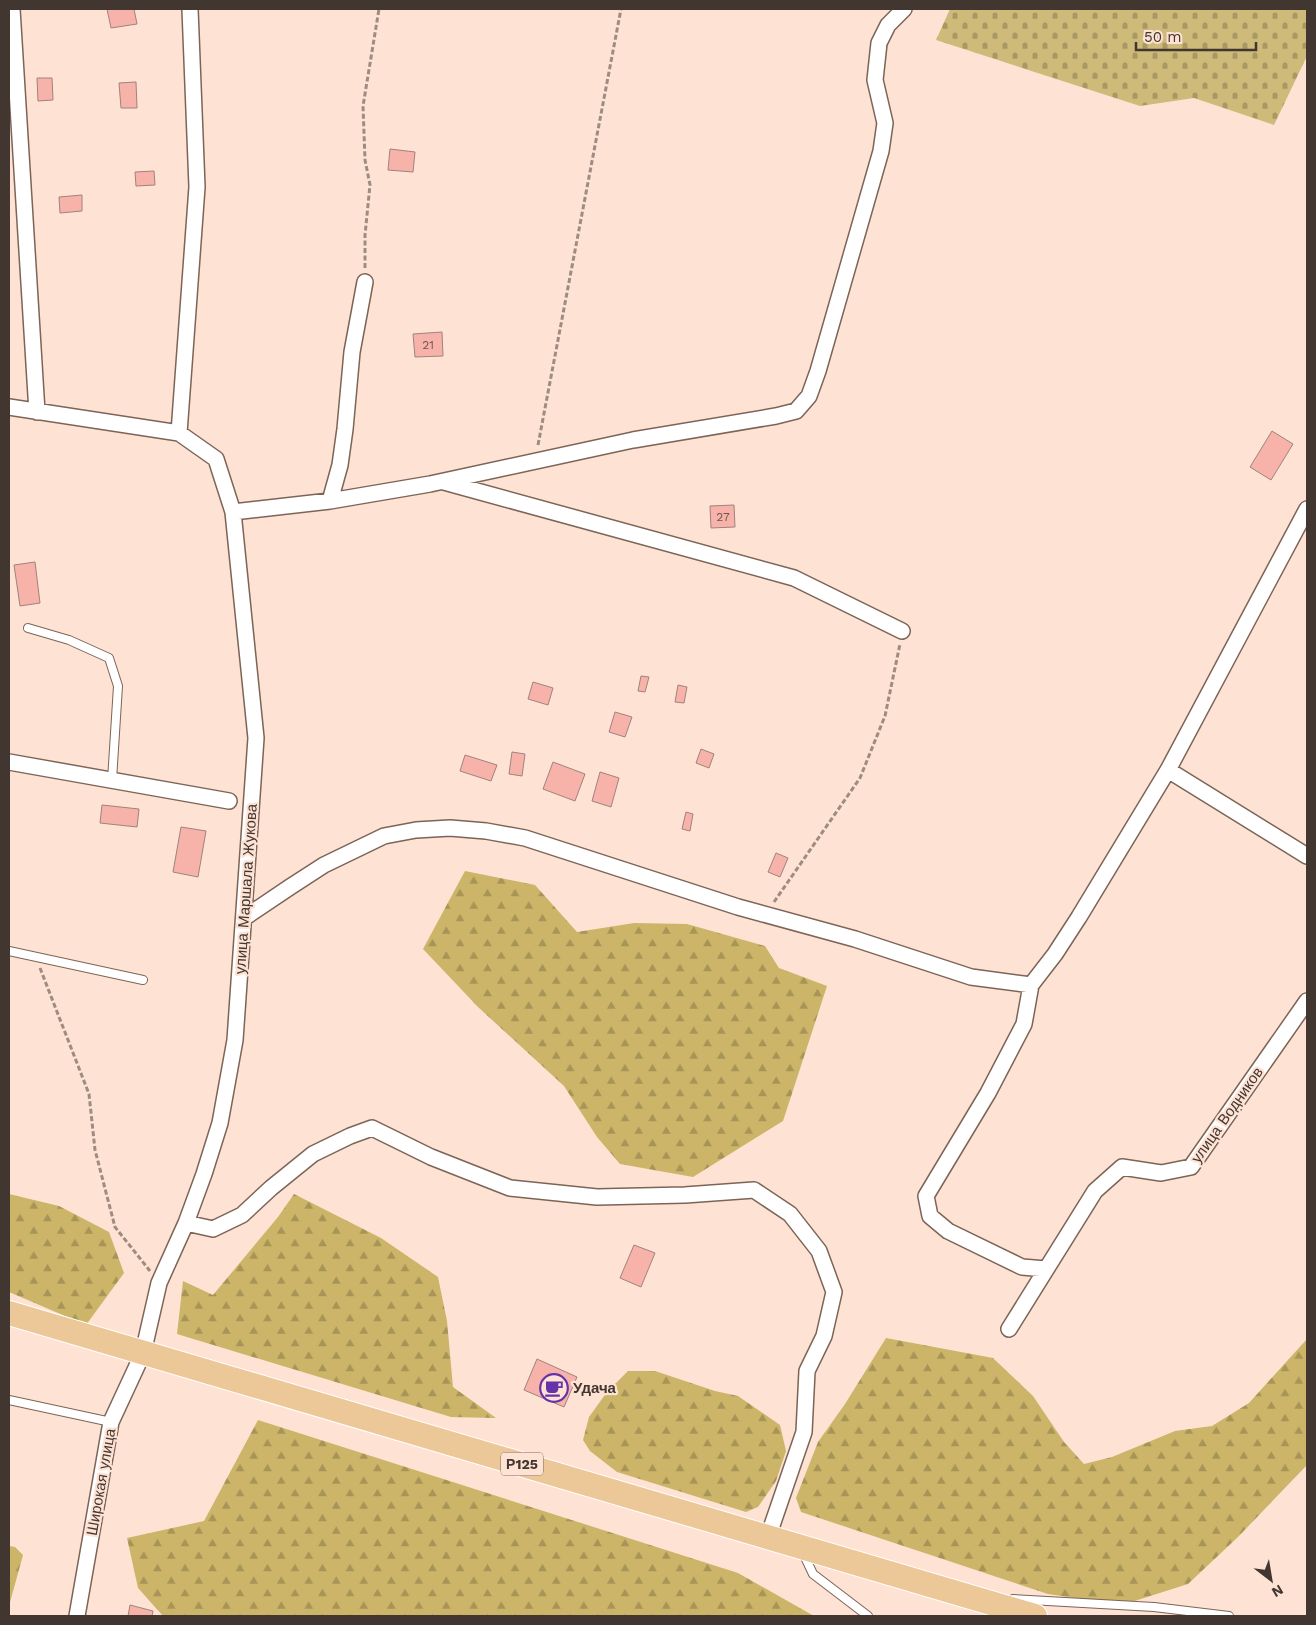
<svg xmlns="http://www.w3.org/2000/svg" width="1316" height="1625" font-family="'Work Sans',sans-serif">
<defs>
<pattern id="forest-firs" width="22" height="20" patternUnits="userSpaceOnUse" patternTransform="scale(1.25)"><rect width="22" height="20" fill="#ccb568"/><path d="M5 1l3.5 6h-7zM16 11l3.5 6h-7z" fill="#a79456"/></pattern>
<pattern id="cemetery-stones" width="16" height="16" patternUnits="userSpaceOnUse" patternTransform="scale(1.25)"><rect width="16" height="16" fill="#ceba79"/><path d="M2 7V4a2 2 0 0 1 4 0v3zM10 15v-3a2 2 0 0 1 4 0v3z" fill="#a99864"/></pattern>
</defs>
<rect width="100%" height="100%" fill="#fee2d3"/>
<!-- forest -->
<path fill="url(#forest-firs)" d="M465 871 535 885 577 932 634 923 687 924 765 946 779 968 827 986 783 1121 693 1177 620 1164 597 1137 564 1086 478 1007 423 949Z
M9 1194 59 1206 109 1232 124 1273 86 1325 9 1292Z
M294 1194 381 1238 438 1277 447 1321 453 1387 496 1418 451 1417 177 1334 183 1281 213 1295 278 1217Z
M886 1338 993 1358 1033 1396 1064 1442 1084 1464 1112 1457 1175 1431 1212 1426 1249 1403 1307 1339V1465L1238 1537 1188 1584 1122 1605 1048 1594 801 1512 796 1498 818 1442 845 1404Z
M628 1371H655L715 1391 738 1396 780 1425 786 1451 776 1481 758 1507 746 1512 617 1472 590 1451 583 1440 589 1417 607 1392Z
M258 1420 738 1573 814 1616H163L138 1588 127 1538 204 1521Z
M9 1546 15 1547 23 1555 9 1606Z"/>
<!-- cemetery -->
<path fill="url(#cemetery-stones)" d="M950 9H1307V56L1274 125 1194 98 1140 106 936 40Z"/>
<!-- building -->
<path fill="#f7b3aa" stroke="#a0827e" d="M107 9H134L137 24 111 28Z
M37 78H52L53 100 38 101Z
M136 82 137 108H121L119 83Z
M390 149 415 152 413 172 388 170Z
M154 171 155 185 136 186 135 172Z
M82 195V211L60 213 59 197Z
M442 332 443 356 415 357 413 334Z
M1272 431 1293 444 1271 480 1250 467Z
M734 505 735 527 711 528 710 506Z
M35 562 40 603 20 606 14 565Z
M641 676 649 677 645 692 638 691Z
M533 682 553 688 548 705 528 699Z
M678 685 687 687 684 703 675 702Z
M615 712 632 717 625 737 609 732Z
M701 749 714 754 709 768 696 763Z
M512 752 525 754 522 776 509 774Z
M465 755 497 765 491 781 460 771Z
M553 762 585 774 575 801 543 789Z
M600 772 619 778 611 807 592 801Z
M102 805 139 809 137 827 100 823Z
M686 812 693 814 690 831 682 829Z
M181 827 206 831 198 877 173 872Z
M776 853 788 858 780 877 768 872Z
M634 1245 655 1253 641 1287 620 1278Z
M537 1359 577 1377 564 1407 524 1390Z
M130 1605 153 1611 152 1616H128Z"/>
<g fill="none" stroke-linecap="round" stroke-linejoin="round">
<defs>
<path id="service" d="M28 628 69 640 109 658 118 686 112 780
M9 951 143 980
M9 1400 111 1422
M803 1553 813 1574 868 1616
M1013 1599 1154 1607 1229 1616"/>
<path id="minor" d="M12 9 37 412
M9 407 179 433 216 459 233 512 256 738 235 1040 220 1123 204 1174 186 1223 159 1283 143 1353 111 1422 77 1616
M179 433 197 187 190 9
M444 482 794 578 902 631
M330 501 340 465 345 429 352 352 365 282
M233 512 330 501 430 484 633 440 776 416 796 411 809 396 818 371 881 151 885 123 875 80 879 43 888 25 904 9
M9 762 229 801
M1168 770 1307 856
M244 918 290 887 324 865 384 836 416 830 450 828 486 831 525 838 738 907 855 939 971 977 1031 985
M186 1223 213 1229 242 1215 271 1188 313 1154 350 1136 372 1128 431 1157 510 1188 597 1197 685 1195 754 1190 790 1214 819 1251 834 1292 824 1336 807 1371 804 1432 768 1537
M1046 1269 1022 1267 948 1231 930 1216 926 1196 988 1093 1024 1024 1031 985 1055 954 1079 917 1168 770 1307 509
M1009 1329 1095 1191 1122 1167 1161 1173 1191 1167 1307 1001"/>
<path id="primary" d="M9 1313 1035 1616"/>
</defs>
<!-- service casing -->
<use href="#service" stroke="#7c6457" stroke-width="10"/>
<!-- minor casing -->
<use href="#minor" stroke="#7c6457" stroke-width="18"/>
<!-- primary casing -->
<use href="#primary" stroke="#fff" stroke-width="26"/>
<!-- path -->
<path stroke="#9f8c81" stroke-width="3" stroke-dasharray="5 2.5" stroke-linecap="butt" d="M365 268V235L370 185 365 160 363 106 379 9
M538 445 621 9
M774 902 860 778 885 716 900 644
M40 968 89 1094 95 1150 115 1227 150 1271"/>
<!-- service -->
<use href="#service" stroke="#fff" stroke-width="8"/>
<!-- minor -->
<use href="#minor" stroke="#fff" stroke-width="15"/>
<!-- primary -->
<use href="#primary" stroke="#ecc899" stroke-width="24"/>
</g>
<!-- icons -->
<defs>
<symbol id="cafe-ring" viewBox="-11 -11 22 22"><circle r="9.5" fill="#fee2d3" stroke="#6632a9" stroke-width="1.5"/><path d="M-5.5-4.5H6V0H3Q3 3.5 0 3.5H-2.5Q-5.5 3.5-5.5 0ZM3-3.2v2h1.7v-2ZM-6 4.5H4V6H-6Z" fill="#6632a9"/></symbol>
</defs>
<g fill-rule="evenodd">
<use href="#cafe-ring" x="538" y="1372" width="32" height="32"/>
</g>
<g text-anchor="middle" stroke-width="4.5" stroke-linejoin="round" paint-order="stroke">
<!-- number labels -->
<g font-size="12" fill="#6e554e">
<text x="428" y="349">21</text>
<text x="723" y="521">27</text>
</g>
<!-- shield labels -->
<rect fill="#fee2d3" stroke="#7a6a61" stroke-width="1" x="501" y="1452.5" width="42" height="23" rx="4"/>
<g font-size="14" font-weight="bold" fill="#413630">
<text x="522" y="1469">Р125</text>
</g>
<!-- street labels -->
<g font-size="15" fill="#413630" stroke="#fee2d3">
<text transform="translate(246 889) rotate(-86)" y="5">улица Маршала Жукова</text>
<text transform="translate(1227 1115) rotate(-55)" y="5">улица Водников</text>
<text transform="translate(101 1482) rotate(-80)" y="5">Широкая улица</text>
</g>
<!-- poi labels -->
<g font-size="15" font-weight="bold" fill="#413630" stroke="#fee2d3" text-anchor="start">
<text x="573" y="1393">Удача</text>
</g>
</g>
<!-- border -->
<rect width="1316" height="1625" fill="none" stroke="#413630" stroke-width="20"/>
<!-- north arrow -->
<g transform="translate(1271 1580) rotate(149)" stroke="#fee2d3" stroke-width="4" paint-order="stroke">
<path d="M0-4L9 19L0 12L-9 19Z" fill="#413630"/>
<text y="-8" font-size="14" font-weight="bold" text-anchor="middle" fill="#413630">N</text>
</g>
<!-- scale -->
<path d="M1136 42v8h120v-8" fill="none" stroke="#413630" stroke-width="2.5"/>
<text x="1144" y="42" font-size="15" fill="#413630" stroke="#fee2d3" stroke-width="4" paint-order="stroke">50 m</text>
</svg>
